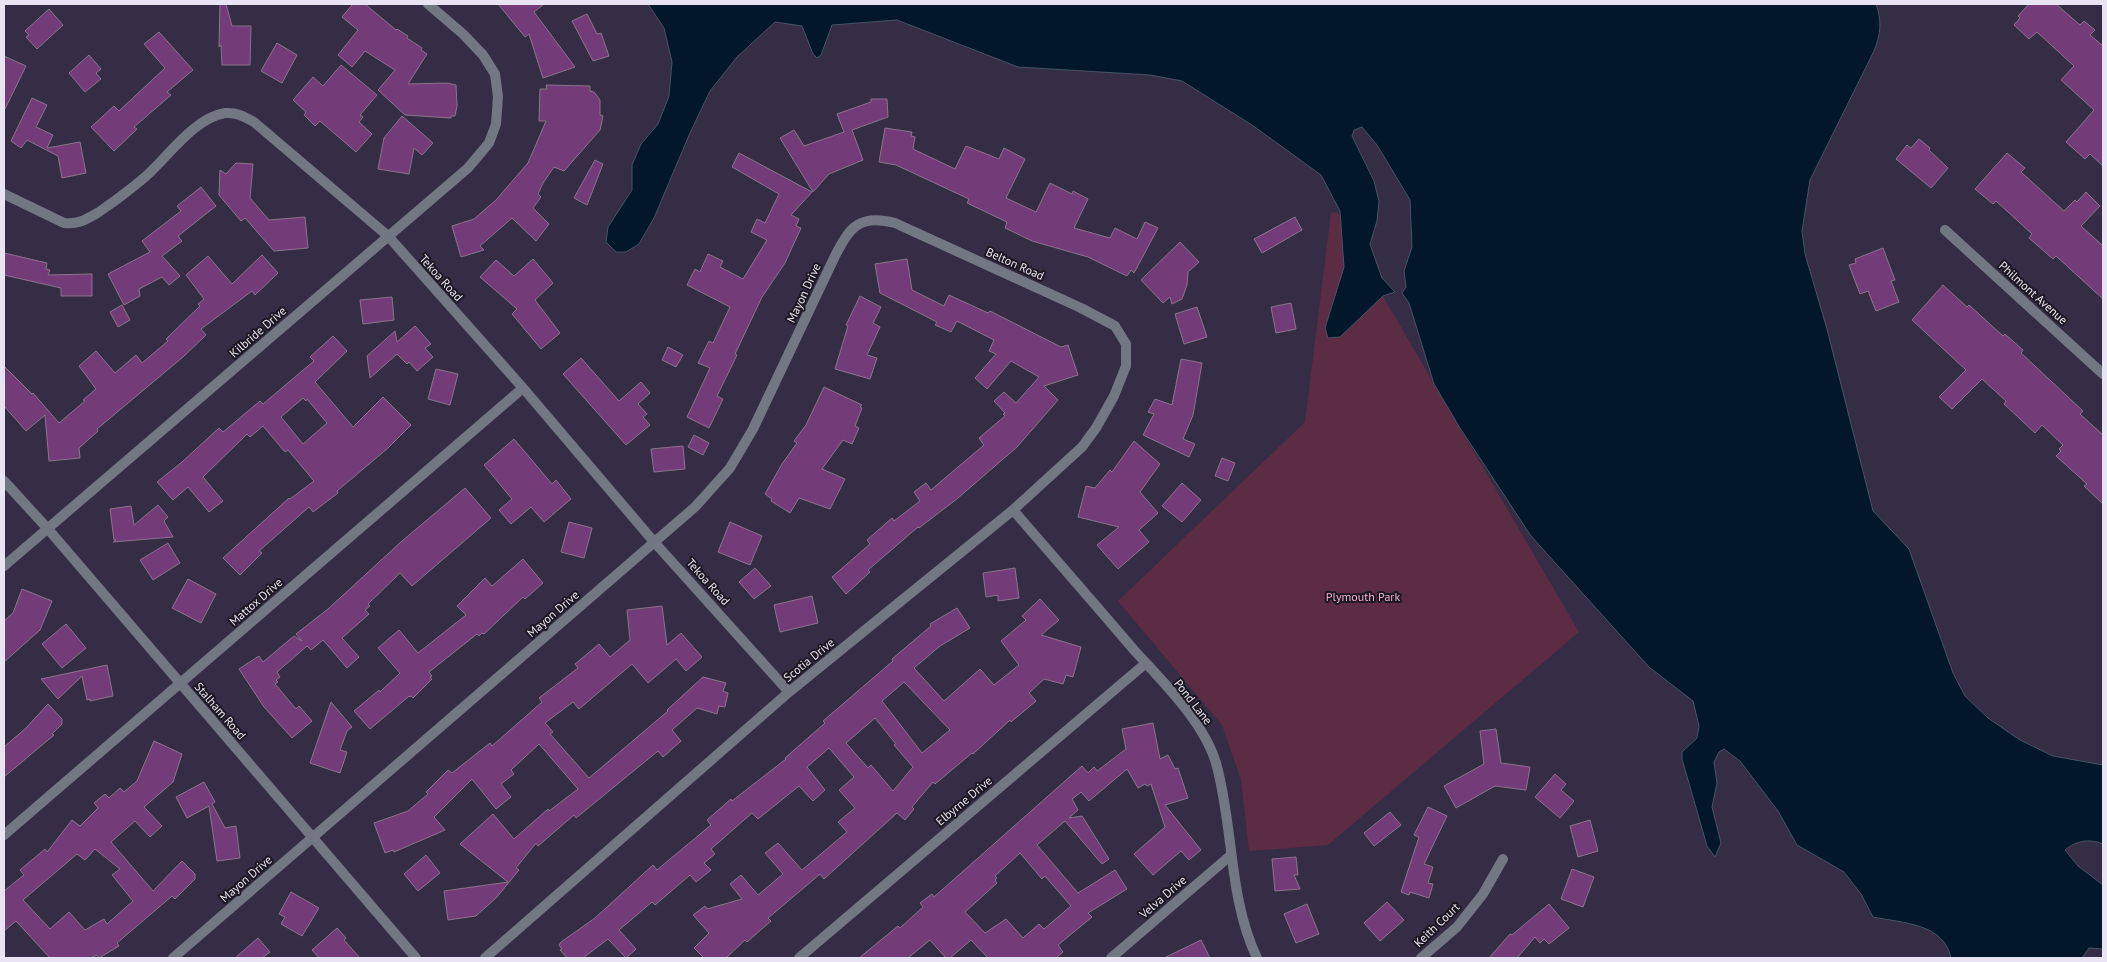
<svg xmlns="http://www.w3.org/2000/svg" width="2107" height="962" font-family="'PT Sans',sans-serif">
<rect width="100%" height="100%" fill="#352d45"/>
<!-- green -->
<path fill="#5c2b44" d="M1331 212 1338 213 1356 250 1579 632 1328 845 1249 851 1241 780 1222 725 1118 601 1305 422Z"/>
<!-- water -->
<path fill="#02172a" stroke="#475467" d="M648 4H1876C1882 21 1881 34 1874 51L1810 180 1802 231 1805 254 1827 329 1873 511 1909 549 1953 673 1965 696 1988 718 2020 740 2053 756 2103 765V844C2089 838 2076 841 2065 850L2078 866 2103 885V949L2089 948 2082 958H1951C1944 923 1902 923 1873 917L1861 894 1844 872 1797 845 1778 811 1740 761 1724 749 1719 752 1714 762 1717 783 1712 807 1721 843 1715 857 1707 846 1682 759V752L1697 738 1699 726 1693 701 1649 667 1531 536 1460 428 1434 384 1409 303 1402 293 1406 287 1404 271 1412 247 1410 200 1377 145 1362 127 1354 130 1352 136 1374 181 1379 201 1377 221 1370 244 1382 278 1395 292 1383 296 1340 337 1328 338 1325 328 1344 267 1340 211 1321 175 1252 125 1182 81 1150 75 1018 67 897 20 832 25 821 55 817 58 813 54 802 26 775 22 737 57 710 91 690 133 654 218 639 244 626 252H616L606 242 608 227 632 190V165L641 144 658 124 669 96 672 62 664 28Z"/>
<!-- building -->
<path fill="#743b79" stroke="#8a758b" fill-rule="evenodd" d="M220 4H226L232 26H251L250 65H222L221 45 219 47Z
M353 4H365L396 30 397 29 408 36 407 38 422 48 421 50 427 54 408 84 447 83 456 85 457 106 455 116H451V118L405 115 378 90 395 70 365 51 352 67 338 55 358 30 342 17Z
M498 4H544L534 12 575 67 543 78 529 34 525 37Z
M2029 4H2056L2080 25 2084 21 2095 30 2090 35 2103 46V166L2090 154 2085 159 2066 142 2094 110 2061 80 2074 66 2037 32 2029 39 2014 25 2020 18 2018 16Z
M49 9 63 25 37 49 26 37 29 35 25 31Z
M587 14 597 34 601 33 609 56 593 61 572 21Z
M159 32 193 70 167 92 171 95 134 127 137 129 114 151 91 127 114 106 119 111 165 68 144 44Z
M277 43 297 55 282 83 261 71Z
M89 55 101 69 96 73 101 79 85 92 69 73Z
M4 56 26 66 4 111Z
M341 65 377 95 360 115 363 117 359 122 372 134 356 152 320 121 315 126 304 115 306 112 293 100 313 77 323 86Z
M546 85 590 86V91L594 92 600 100V115L603 116 600 130 564 171 554 167 543 183 538 194 541 197 533 208 549 224 536 241 512 218 480 246 484 250 461 257 452 226 474 219 496 200 528 163 546 121H539L540 89H547Z
M32 98 47 105 36 127 53 135 47 148 80 142 86 173 62 178 58 156 27 140 21 148 11 141Z
M871 99H887L888 117 852 130 863 160 829 174 813 192 780 138 794 130 804 146 844 132 837 114 871 102Z
M402 116 433 143 422 155 414 148 409 174 378 169 384 138Z
M885 128 912 132 911 136 915 137 913 149 955 169 966 146 999 159 1004 148 1025 159 1006 198 1036 212 1050 183 1072 194 1073 191 1088 199 1074 228 1110 238 1115 228 1137 239 1145 222 1158 228 1134 273 1131 270 1127 276 1088 257 1032 241 1005 228 1007 222 967 203 969 199 896 165 879 162Z
M1919 139 1930 148 1929 150 1948 168 1931 188 1896 159 1907 145 1911 148Z
M739 153 812 192 791 215 799 219 796 226 801 228 785 263 762 297 735 354 737 355 717 396 723 399 709 428 687 417 710 368 698 363 709 341 713 343 730 307 687 285 695 269 700 272 708 254 723 261 720 267 743 279 767 240 751 232 757 219 765 223 779 194 732 167Z
M2007 153 2025 168 2021 172 2064 211 2075 200 2077 202 2086 192 2100 206 2081 226 2103 246V299L2056 256 2053 259 2029 238 2032 234 1996 201 1993 204 1975 189Z
M595 160 603 164 587 205 574 198Z
M236 163 253 164 250 198 269 220 305 217 308 248 274 251 245 218 241 221 219 195 220 170 226 174Z
M201 187 216 206 178 236 182 241 162 256 180 276 169 285 162 277 139 289 140 296 124 305 108 274 150 252 142 241 181 211 177 206Z
M1295 217 1302 230 1262 253 1254 239Z
M1180 242 1199 262 1188 272 1187 285 1182 299 1172 304 1170 297 1163 303 1141 280Z
M1883 248 1895 280 1891 281 1899 302 1876 311 1868 291 1860 294 1849 265 1856 263 1855 259Z
M4 253 47 263 46 269 50 270 48 275 92 274V296H61V288L4 275Z
M262 255 278 273 255 295 252 291 201 329 206 335 183 357 97 429 98 431 79 448 80 458 49 461 45 415 26 431 4 406V366L32 394 33 393 59 423 85 401 83 400 96 389 79 366 96 351 115 373 136 355 142 363 168 341 166 339 200 306 198 304 204 299 186 275 208 256 232 284Z
M533 259 553 283 535 300 560 333 541 349 512 314 517 309 480 277 496 260 514 276Z
M907 259 912 290 944 306 949 295 988 313 990 311 1061 347 1068 345 1078 375 1044 386 1058 400 1017 447 958 498 919 528 918 527 868 570 870 572 846 594 832 577 870 544 867 540 892 518 894 521 920 501 914 492 926 483 931 490 984 445 979 438 1005 416 1003 414 1005 413 994 401 1004 392 1016 403 1039 377 1011 361 987 389 975 378 996 354 989 351 994 340 957 321 951 332 935 325 937 322 880 293 875 264Z
M1943 285 1967 307 1969 305 2003 336 2005 334 2023 350 2021 353 2083 411 2080 414 2103 435V504L2084 486 2087 484 2056 456 2061 451 2059 449 2063 445 2042 425 2035 433 2004 404 2006 401 1982 379 1952 409 1939 397 1966 370 1912 320Z
M860 296 881 307 873 323 880 327 867 355 877 358 870 379 835 369 848 326 846 325Z
M392 297 394 320 363 324 360 300Z
M1291 303 1296 329 1276 333 1271 307Z
M122 305 130 320 118 327 110 312Z
M1197 307 1207 337 1184 344 1175 314Z
M415 326 431 344 425 348 433 357 417 371 409 362 407 364 397 354 370 378 367 356 395 331 397 342Z
M333 336 347 351 315 382 353 427 383 397 411 425 388 448 337 491 338 493 313 512 309 507 259 551 262 553 240 575 223 558 289 498 290 499 314 481 288 450 285 452 263 426 250 437 247 434 203 477 223 501 209 512 188 487 173 500 157 482 182 462 219 428 223 432 260 401 263 404 314 361 310 357ZM303 398 306 401 307 399 327 423 303 444 281 417Z
M668 347 683 355 676 367 662 360Z
M581 358 619 401 641 382 650 393 638 404 647 414 643 417 650 425 626 445 563 374Z
M1181 359 1202 363 1193 415 1183 439 1195 444 1189 457 1143 435 1154 414 1148 412 1155 399 1172 405Z
M436 369 458 374 450 405 428 399Z
M824 387 862 405 860 407 862 408 855 426 859 428 852 444 843 440 822 469 845 479 830 509 799 498 790 513 771 501 772 499 765 494 782 464 797 443 794 441 806 425Z
M694 435 709 443 703 455 688 447Z
M514 439 552 484 556 480 571 499 544 522 531 507 511 524 499 510 512 499 484 465Z
M1134 441 1160 464 1140 492 1158 513 1139 530 1149 542 1118 569 1097 545 1119 527 1078 517 1086 486 1095 488 1110 470 1112 472Z
M683 446 685 469 654 472 651 449Z
M1222 458 1235 463 1228 481 1215 476Z
M1182 483 1201 500 1182 522 1162 506Z
M465 488 491 518 412 586 400 573 368 604 370 606 365 610 369 614 342 638 359 657 347 668 323 640 311 650 307 646 277 672 280 677 276 680 278 682 275 684 296 709 299 706 312 721 292 738 264 707 239 669 259 656 263 662 294 636 302 641 296 634 328 609 402 541Z
M158 505 168 517 164 521 173 537 113 542 116 540H114L110 509 131 506 134 525Z
M569 522 592 528 584 558 561 552Z
M730 522 762 536 750 565 718 552Z
M168 543 180 563 153 580 140 560Z
M523 559 543 583 525 599 523 597 484 634 482 633 479 636 477 634 429 672 432 676 430 677 432 679 413 698 411 696 408 697 370 729 354 711 379 690 380 692 400 673 378 648 399 630 418 653 466 615 457 606 485 578 492 586Z
M755 568 771 586 754 599 739 582Z
M1015 568 1019 598 998 601V595L986 597 983 573Z
M188 579 216 594 201 623 172 608Z
M22 589 52 601 40 630 4 662V621L13 613Z
M812 596 818 623 780 632 774 605Z
M1040 599 1059 620 1041 635 1081 647 1073 677 1066 675 1063 684 1044 679 1029 693 1036 701 1011 722 1010 720 973 754 972 753 935 784 933 782 912 807 914 809 905 820 897 813 824 879 820 874 806 886 768 918 771 921 747 942 745 940 726 958H704L694 948 709 933 693 915 705 906 707 909 742 899 730 884 741 875 758 895 783 874 765 853 778 843 802 870 847 832 838 822 855 808 839 790 854 777 829 748 807 767 825 790 813 801 799 786 758 819 752 813 711 849 715 854 704 863 711 870 696 882 690 875 655 905 652 902 619 930 636 949 626 958 608 939 583 958H567L560 950 562 949 559 945 561 942 595 918 653 865 657 870 711 825 707 820 731 799 732 801 786 759 785 758 825 723 823 721 893 661 892 659 931 626 930 624 957 608 970 628 940 646 914 668 944 701 980 669 994 685 1019 665 1001 641 1026 620 1022 616ZM904 682 950 730 922 753 882 701ZM875 718 896 744 894 745 913 767 893 791 871 765 868 768 846 743Z
M662 606 667 645 681 633 702 657 686 671 676 659 648 683 632 664 579 709 573 702 545 723 553 732 550 734 589 778 668 711 667 710 703 677 726 683 723 691 728 693 725 707 719 706 717 714 697 708 672 730 681 741 663 757 658 751 576 818 574 815 538 846 536 843 516 868 519 870 497 897 476 916 448 920 444 891 508 882 460 844 493 814 514 839 548 809 549 811 578 789 539 744 511 770 514 774 501 784 511 797 496 809 472 779 434 817 445 830 394 852 393 850 385 853 374 823 408 811 428 794 426 792 448 770 452 773 490 743 492 746 542 702 539 698 578 668 575 664 599 644 610 657 630 640 627 610Z
M66 624 86 648 62 668 42 644Z
M107 665 113 696 90 701V699L87 700 82 676 58 699 41 679Z
M331 702 352 727 347 731 340 750 347 752 340 773 310 763Z
M48 704 62 719V724L52 734 54 735 4 777V747L26 728Z
M1153 723 1160 759 1168 755 1175 769 1178 768 1188 798 1165 805 1201 850 1189 860 1181 851 1153 875 1134 854 1165 827 1151 784 1147 786 1145 784 1138 788 1127 769 1089 801 1081 792 1072 799 1078 810 1069 818 1082 816 1109 859 1102 864 1065 821 1037 845 1078 893 1115 870 1127 889 1088 913 1092 917 1058 945 1063 952 1056 958H988L971 940 950 958H946L930 940 908 958H859L898 926 900 928 923 907 920 903 932 894 934 897 1082 766 1088 773 1094 767 1097 771 1126 749 1122 729ZM1020 853 1042 879 1045 876 1071 906 1044 929 1039 924 1023 938 1006 919 985 933 965 912 997 883 995 880 997 878 995 876Z
M1496 729 1501 763 1530 767 1526 790 1495 786 1456 808 1444 786 1484 764 1480 731Z
M154 741 182 754 173 782 144 807 162 826 150 837 135 821 111 842 153 891 182 861 195 874V879L175 899 172 896 117 943 119 946 99 958 97 955 91 958H50L16 921 4 931V891L24 875 20 870 45 849 47 852 72 820 80 826 98 808 94 803 105 794 109 798 120 788 124 792 137 781ZM95 849 120 869 112 875 133 901 107 924 104 919 85 930 69 912 50 929 23 900 77 854 85 860Z
M1555 774 1566 784 1561 790 1574 801 1560 818 1535 797Z
M204 782 215 802 212 804 225 828 236 826 240 858 217 861 209 806 187 818 176 797Z
M1428 807 1447 816 1424 864 1433 867 1428 883 1433 884 1429 898 1410 892 1409 895 1401 892 1419 837 1414 835Z
M1390 812 1401 825 1374 846 1364 833Z
M1590 820 1598 851 1578 857 1570 826Z
M426 855 440 873 418 891 404 874Z
M1296 857 1298 875H1294L1300 889 1275 891 1272 859Z
M1572 869 1594 877 1583 907 1561 899Z
M291 892 319 908 302 936 281 924 285 917 279 914Z
M1387 902 1404 920 1380 941 1364 923Z
M1307 904 1319 934 1296 943 1284 914Z
M1549 904 1569 928 1549 944 1544 939 1540 943 1535 937 1517 958H1489L1510 934 1512 935Z
M337 928 346 938 344 940 360 958H319L312 950Z
M258 938 270 952 262 958H235Z
M1201 940 1210 958H1164Z"/>
<g fill="none" stroke-linecap="round" stroke-linejoin="round">
<!-- minor -->
<path stroke="#737783" stroke-width="10" d="M4 194 64 223C78 225 87 219 99 212 115 201 131 189 145 177 168 157 194 118 225 113 237 112 245 117 254 122L388 236 523 388 655 543 789 692
M1945 230 2103 374
M4 481 48 529 416 958
M1013 510C1053 556 1094 603 1134 650 1162 681 1204 722 1216 763 1234 827 1228 897 1257 958
M4 566 468 168 489 143 496 124 498 97 495 74 483 55 463 34 428 4
M4 835 523 388
M173 958 695 507 730 468 753 429 835 256C850 227 859 214 895 223L1081 308 1115 326 1126 344V366L1114 396 1096 428 1082 447 1013 510 789 692 485 958
M799 958 1146 663
M1111 958 1231 855
M1421 958 1457 927 1483 894 1503 859"/>
</g>
<g text-anchor="middle" stroke-width="4" stroke-linejoin="round" paint-order="stroke">
<!-- street labels -->
<g font-size="12" fill="#e9e4f4" stroke="#1b1822">
<text transform="translate(1015 264) rotate(24)" y="4">Belton Road</text>
<text transform="translate(441 278) rotate(48)" y="4">Tekoa Road</text>
<text transform="translate(804 293) rotate(-65)" y="4">Mayon Drive</text>
<text transform="translate(2033 293) rotate(42)" y="4">Philmont Avenue</text>
<text transform="translate(258 332) rotate(-41)" y="4">Kilbride Drive</text>
<text transform="translate(708 582) rotate(48)" y="4">Tekoa Road</text>
<text transform="translate(256 602) rotate(-41)" y="4">Mattox Drive</text>
<text transform="translate(553 614) rotate(-41)" y="4">Mayon Drive</text>
<text transform="translate(809 660) rotate(-39)" y="4">Scotia Drive</text>
<text transform="translate(1193 702) rotate(52)" y="4">Pond Lane</text>
<text transform="translate(220 711) rotate(49)" y="4">Stalham Road</text>
<text transform="translate(964 801) rotate(-40)" y="4">Elbyrne Drive</text>
<text transform="translate(246 879) rotate(-41)" y="4">Mayon Drive</text>
<text transform="translate(1163 897) rotate(-41)" y="4">Velva Drive</text>
<text transform="translate(1437 925) rotate(-44)" y="4">Keith Court</text>
</g>
<!-- park labels -->
<g font-size="12" fill="#f4b0cf" stroke="#1b1822">
<text x="1363" y="601">Plymouth Park</text>
</g>
</g>
<!-- border -->
<rect width="2107" height="962" fill="none" stroke="#e9e4f4" stroke-width="10"/>
</svg>
